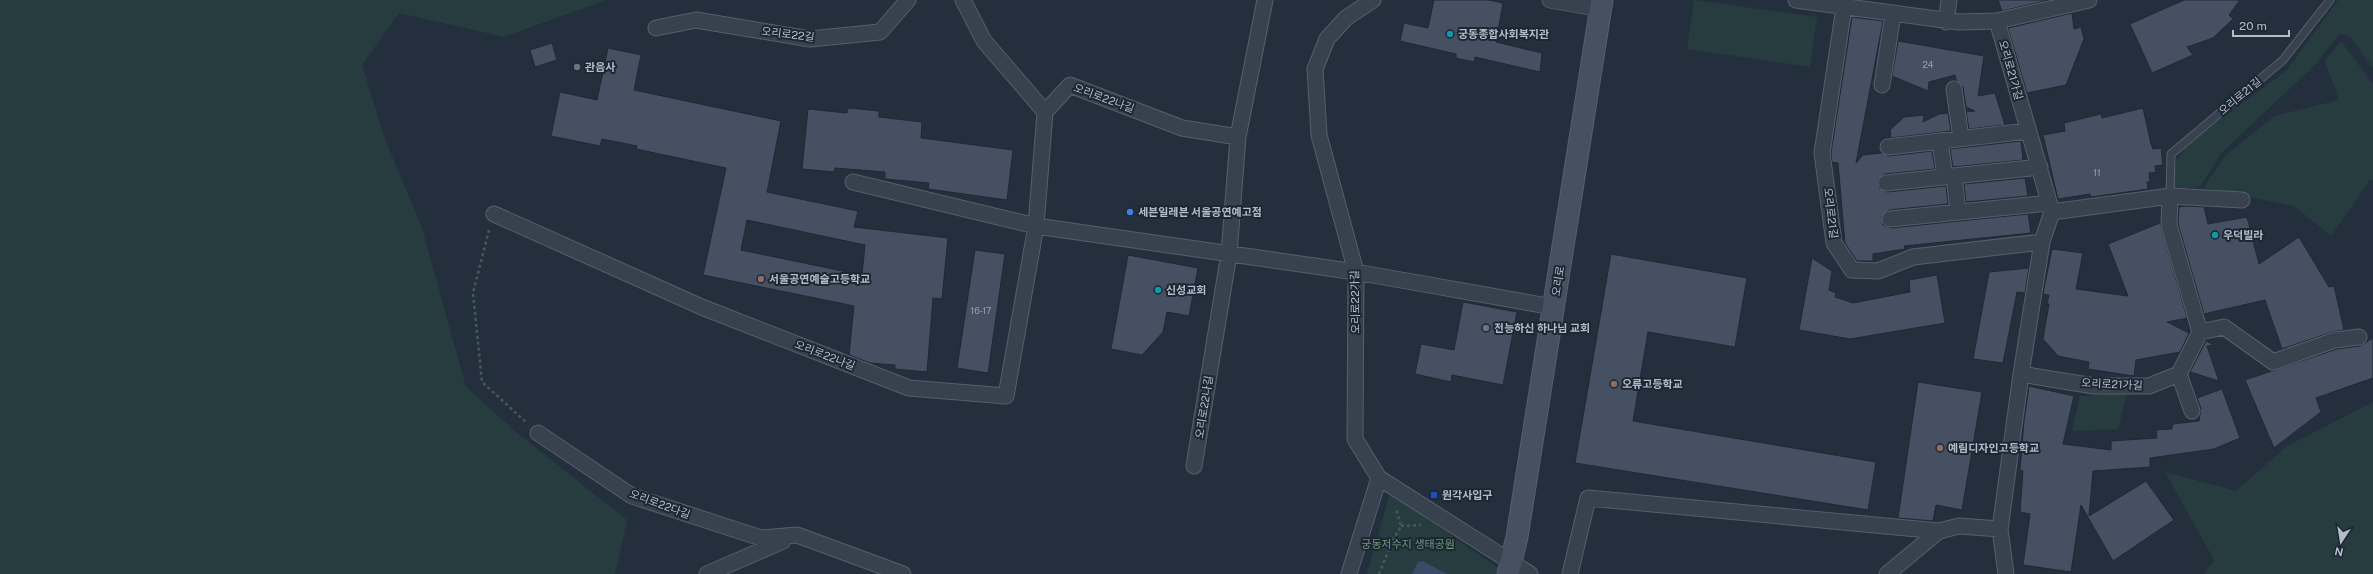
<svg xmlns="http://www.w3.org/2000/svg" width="2373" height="574" font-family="'Public Sans','Noto Sans KR',sans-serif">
<rect width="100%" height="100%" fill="#242f3e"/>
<!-- green -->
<path fill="#263c3f" d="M0 0H606L504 37 399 13 362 65 385 139 422 228 466 387 516 432 627 520 615 574H0Z
M1694 0 1817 17 1810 67 1687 49Z
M2338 0H2373V68L2351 38 2340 33 2315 65 2222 152 2200 187 2173 189 2176 160 2190 142 2287 70Z
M2341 41 2373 84V180H2370L2331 236 2294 206 2203 188 2225 156 2274 116 2339 100 2325 61Z
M2127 393 2118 429 2072 431 2080 396Z
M2373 402V574H2204L2214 560 2165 472 2236 491 2287 446Z
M1390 493 1507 574H1367Z"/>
<!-- water -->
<path fill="#394c67" d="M1423 561 1447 574H1412L1418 562Z"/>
<!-- building -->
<path fill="#455162" stroke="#1f2835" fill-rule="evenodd" d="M1434 0H1489L1503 3 1496 42 1542 53 1540 72 1475 57 1474 62 1456 58V54L1400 41 1404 23 1428 28Z
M1998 0H2049L2002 11Z
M2184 0H2240L2229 15 2233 19 2213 38 2187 47 2193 55 2152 73 2130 24Z
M2072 13 2074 29 2081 27 2084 39 2066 85 2027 93 2008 28Z
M1852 17 1883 21 1856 163 1863 155 1882 153 1889 156 1932 151 1935 169 1885 174 1878 180 1879 188 1887 192 1946 186 1948 204 1889 210 1882 216 1883 225 1891 228 2028 214 2031 233 1904 246 1905 249 1873 254V261H1857L1845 243 1838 163 1832 162 1831 153Z
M1898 41 1984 56 1978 96 1995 93 2005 125 1969 129 1966 112 1975 111 1966 107 1963 87 1956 80 1955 75 1929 82 1928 91 1892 76Z
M552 43 557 60 535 67 530 50Z
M608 48 641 55 634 90 781 121 767 192 858 211 854 227 948 238 942 299 933 298 927 372 895 369V365L870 363 849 355 854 306 703 275 726 168 636 149 637 146 602 139 600 146 551 136 560 92 597 100ZM747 220 865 245 862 275 741 250Z
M848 108 879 111V117L922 122 921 138 1013 150 1007 200 928 189 929 183 885 179V172L835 168 834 172 802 169 808 109 847 113Z
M2143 108 2151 144 2153 149 2161 148 2163 165 2155 166 2156 172 2149 173 2150 182H2147L2148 189 2091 197 2090 194 2058 199 2043 135 2065 131 2064 123 2101 114 2102 118Z
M1948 113 1951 131 1891 138 1890 130 1904 117 1924 115 1923 122 1939 114Z
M2021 141 2023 160 1953 167 1950 149Z
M2025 178 2028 196 1966 202 1964 184Z
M2185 206 2204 207 2208 224 2247 217 2259 264 2299 237 2329 287 2334 286 2344 330 2332 332 2282 349 2265 300 2204 314 2178 224 2179 207Z
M2160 223 2187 318 2167 322 2189 333 2180 352 2136 360 2134 376 2088 369 2089 362 2058 356 2043 339 2049 304H2047L2049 295 2043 294 2052 249 2083 253 2076 289 2128 296 2108 244Z
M975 250 1005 254 988 373 957 368Z
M1611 254 1747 278 1735 347 1648 332 1633 421 1876 462 1868 510 1575 463Z
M1128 255 1198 268 1189 316 1167 312 1163 332 1142 355 1111 349Z
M1812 258 1832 271 1829 290 1836 293 1835 297 1853 303 1910 292 1909 280 1937 275 1945 323 1850 339 1799 330Z
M2029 268 2025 293 2017 292 2003 363 1973 359 1989 272Z
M1463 302 1517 312 1503 385 1452 375 1451 382 1415 374 1421 344 1454 350Z
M2373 338V378L2316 398 2321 412 2274 448 2245 380 2337 349 2360 346Z
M2206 341 2214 345 2207 346 2219 381 2190 372Z
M1918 382 1982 392 1962 510 1936 505 1933 521 1898 518Z
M2029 386 2074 396 2063 444 2111 450V441L2157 438 2156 430 2172 429 2173 424 2199 421 2201 408 2197 398 2222 389 2240 438 2214 449 2150 458V467L2093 471 2089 516 2146 481 2174 520 2113 561 2081 505 2071 572 2023 565 2030 514 2020 512 2023 471 2020 470 2024 421Z"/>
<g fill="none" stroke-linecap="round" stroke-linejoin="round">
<defs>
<path id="service" d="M2170 196 2171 154 2283 60 2330 0"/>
<path id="minor" d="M963 0 984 41 1045 112
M1550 0 1601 9
M1796 0 1959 22 1997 21 2089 0
M1844 7 1822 153 1834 243 1852 270 1878 271 1913 257 2042 242
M1997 21 2052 212 2042 242 2021 374 2000 529 2006 574
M1946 22 1949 0
M656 28 696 20 810 39 880 32 908 0
M1882 85 1893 14
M1954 89 1961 138
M1940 141 1945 177
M1888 147 2028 131
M1954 176 1958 212
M853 182 1036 226 1356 272 1553 307
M1886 183 2040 167
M2170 196 2242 200
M494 214 704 308 909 388 1006 396 1036 226 1045 112 1070 85 1182 128 1238 137
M1890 219 2049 203
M2200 332 2224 327 2273 362 2335 340 2359 337
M2021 374 2094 386H2149L2179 374 2200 332 2169 225 2170 196 2052 212
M2179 374 2192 411
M538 433 632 496 761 538 797 535 903 574
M1194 466 1229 254 1238 137 1265 0
M1379 478 1530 574
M707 574 783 541
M1349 574 1379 478 1355 439 1356 272 1319 135 1315 69 1327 39 1346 18 1373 0
M1570 574 1588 498 1939 531
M1887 574 1939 531 1959 526 2000 529"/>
<path id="secondary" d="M1508 574 1517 537 1602 0"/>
</defs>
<!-- service casing -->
<use href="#service" stroke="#565f6c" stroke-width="9"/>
<!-- minor casing -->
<use href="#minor" stroke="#565f6c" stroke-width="17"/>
<!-- secondary casing -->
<use href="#secondary" stroke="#565f6c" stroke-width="23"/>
<!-- path -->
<path stroke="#44595c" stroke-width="2.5" stroke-dasharray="3 3" stroke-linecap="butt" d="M489 230 473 293 482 382 527 423
M1401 526 1421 525
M1379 574 1391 544 1401 526 1396 509"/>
<!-- service -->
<use href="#service" stroke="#38414e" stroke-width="7"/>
<!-- minor -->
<use href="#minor" stroke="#38414e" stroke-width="15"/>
<!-- secondary -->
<use href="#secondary" stroke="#465061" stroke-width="21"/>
</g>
<!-- markers -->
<g fill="#0f9aa8" stroke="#1d2633" stroke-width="1.5">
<circle cx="1450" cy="34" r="4"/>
<circle cx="2215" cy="235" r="4"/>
<circle cx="1158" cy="290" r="4"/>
</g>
<g fill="#6b7280" stroke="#1d2633" stroke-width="1.5">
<circle cx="577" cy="67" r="4"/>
<circle cx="1486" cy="328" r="4"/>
</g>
<circle fill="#3f7fe0" stroke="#1d2633" stroke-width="1.5" cx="1130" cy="212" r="4"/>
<g fill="#8d6e63" stroke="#1d2633" stroke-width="1.5">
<circle cx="761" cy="279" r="4"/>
<circle cx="1614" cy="384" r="4"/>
<circle cx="1940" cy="448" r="4"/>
</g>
<rect fill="#1a4fb4" stroke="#1d2633" stroke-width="1.5" x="1430" y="491" width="8" height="8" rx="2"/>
<g text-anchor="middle" stroke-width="4" stroke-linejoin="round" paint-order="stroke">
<!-- number labels -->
<g font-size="9" fill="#98a1af">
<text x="1928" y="68">24</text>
<text x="2097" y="176">11</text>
<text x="981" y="314">16-17</text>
</g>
<!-- street labels -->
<g font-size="11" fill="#b4bcc9" stroke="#1d2633">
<text transform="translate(788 34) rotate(7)" y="4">오리로22길</text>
<text transform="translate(2011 70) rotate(74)" y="4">오리로21가길</text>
<text transform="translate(2240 96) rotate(-40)" y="4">오리로21길</text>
<text transform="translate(1104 98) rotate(20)" y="4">오리로22나길</text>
<text transform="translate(1831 213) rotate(83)" y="4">오리로21길</text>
<text transform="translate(1558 281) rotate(-81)" y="4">오리로</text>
<text transform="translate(1355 302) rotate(-91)" y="4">오리로22가길</text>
<text transform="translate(825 355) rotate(21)" y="4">오리로22나길</text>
<text transform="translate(2112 384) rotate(3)" y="4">오리로21가길</text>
<text transform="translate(1204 407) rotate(-81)" y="4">오리로22나길</text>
<text transform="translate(660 504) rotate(20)" y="4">오리로22다길</text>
</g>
<!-- poi labels -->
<g font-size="11" font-weight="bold" fill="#b4bcc9" stroke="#1d2633" text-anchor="start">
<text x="1458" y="38">궁동종합사회복지관</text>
<text x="585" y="71">관음사</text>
<text x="1138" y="216">세븐일레븐 서울공연예고점</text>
<text x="2223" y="239">우덕빌라</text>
<text x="769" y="283">서울공연예술고등학교</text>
<text x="1166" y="294">신성교회</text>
<text x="1494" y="332">전능하신 하나님 교회</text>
<text x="1622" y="388">오류고등학교</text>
<text x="1948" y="452">예림디자인고등학교</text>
<text x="1442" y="499">원각사입구</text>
</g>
<!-- park labels -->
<g font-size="11" fill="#6b9a76" stroke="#1d2633">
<text x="1408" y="548">궁동저수지 생태공원</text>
</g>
</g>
<!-- north arrow -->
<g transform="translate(2341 542) rotate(192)" stroke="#1d2633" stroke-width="3" paint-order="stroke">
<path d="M0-3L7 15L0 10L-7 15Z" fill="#b4bcc9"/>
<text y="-6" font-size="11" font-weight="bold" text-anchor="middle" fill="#b4bcc9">N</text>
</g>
<!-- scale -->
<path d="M2233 30v6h56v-6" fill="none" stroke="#b4bcc9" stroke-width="2"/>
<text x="2239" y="30" font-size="12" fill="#b4bcc9" stroke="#1d2633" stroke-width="3" paint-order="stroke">20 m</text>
</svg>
